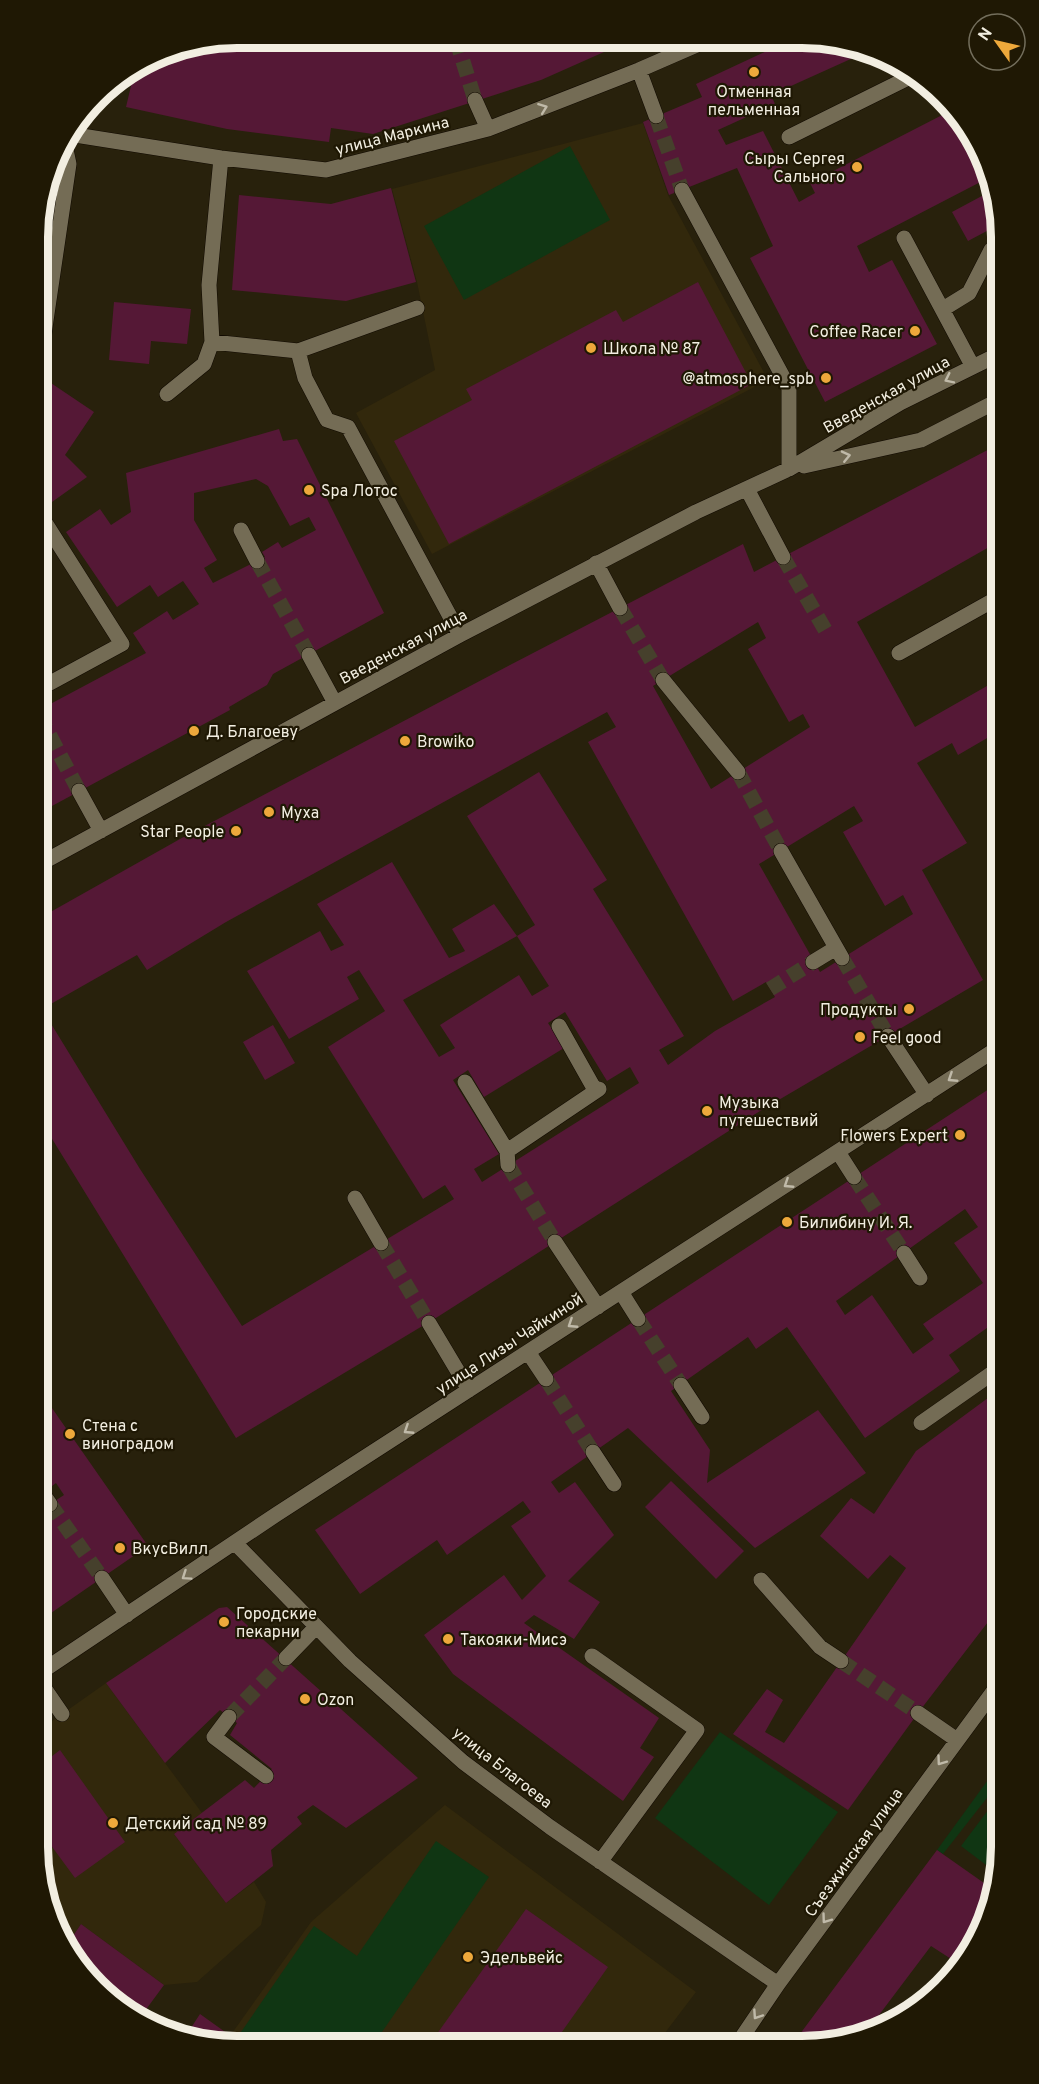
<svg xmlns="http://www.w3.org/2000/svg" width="1039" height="2084" font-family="Overpass,sans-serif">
<rect width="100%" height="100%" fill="#28210c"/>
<!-- built -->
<path fill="#32280c" d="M643 123 668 195 768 380 432 554 356 413 435 370 417 282 392 189Z
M106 1683 202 1813 174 1834 226 1903 254 1882 266 1902 261 1925 197 1982 164 1985 81 1924 69 1942 48 1911 38 1847V1731Z
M445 1805 696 1992 655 2046 232 2045 236 2040 230 2036 311 1922Z"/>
<!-- green -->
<path fill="#103613" d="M570 146 610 220 464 300 424 226Z
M720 1732 838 1812 769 1905 655 1818Z
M1001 1762V1780L943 1854 937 1850Z
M1001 1793V1861L998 1874 961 1846Z
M436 1841 489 1877 373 2045H232L314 1926 357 1956Z"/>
<!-- building -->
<path fill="#551836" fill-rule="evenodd" d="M237 38 399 39 398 46 422 39 631 40 541 80 373 134 331 128 329 142 227 129 126 107 135 69 161 53Z
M788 41H841L864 53 771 95 775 104 718 130 726 145 763 131 799 202 815 193 810 183 950 111 992 176 857 246 869 272 892 260 937 344 825 402 750 258 773 246 737 168 669 195 643 122 702 97 696 84Z
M391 188 416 282 346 301 232 290 239 195 331 204Z
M993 190 1000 224 968 241 952 212Z
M698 282 752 384 449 544 394 441 472 400 466 389 616 310 623 322Z
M114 302 191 309 187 344 151 341 149 364 109 360Z
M39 375 94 412 65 455 87 477 45 507 39 501Z
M279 429 283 441 297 439 384 613 273 674 267 685 229 707 230 710 39 813V710L146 653 133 633 167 611 173 620 199 604 183 581 158 597 150 585 117 607 66 532 100 509 111 525 131 512 126 473ZM256 479 268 486 290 526 309 517 316 530 282 548 278 542 262 552 265 557 213 583 204 568 217 560 194 520V493Z
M1001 443V548L998 542 857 622 915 727 1001 678V730L958 755 952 743 917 763 967 843 922 870 983 980 760 1111 439 1316 236 1438 38 1116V919L180 839 510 665 743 544 754 572ZM758 622 766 638 748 649 789 722 803 714 810 727 711 789 653 686ZM607 712 616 727 588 742 733 1001 766 982 775 997 715 1031 668 1065 659 1050 684 1036 593 889 607 880 539 772 467 816 535 925 517 936 494 904 452 929 465 951 449 958 392 862 317 904 344 945 331 951 320 931 247 971 289 1039 359 999 347 977 359 970 385 1011 328 1047 423 1199 445 1185 454 1199 242 1326 140 1169 42 1009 137 955 147 970 226 922ZM854 806 863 821 843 832 885 906 903 895 913 914 820 972 759 864ZM517 936 549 986 532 996 519 975 440 1025 455 1048 439 1057 403 1000ZM565 1012 607 1081 630 1067 639 1083 482 1182 474 1169 499 1154 453 1080 468 1070 484 1097 564 1048 548 1023Z
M273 1025 295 1063 265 1080 243 1042Z
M992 1087 1001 1100V1191L994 1196 1001 1207V1318L949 1355 960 1371 865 1438 787 1327 756 1349 748 1337 671 1391 710 1450 707 1483 818 1410 866 1473 755 1548 628 1428 551 1482 559 1493 575 1482 614 1535 568 1581 600 1602 574 1639 534 1615 524 1623 659 1718 640 1748 654 1757 623 1801 453 1674 424 1635 504 1575 522 1600 546 1576 511 1526 531 1512 523 1501 447 1555 437 1540 360 1594 315 1530ZM965 1209 978 1227 954 1243 983 1283 923 1324 934 1339 913 1354 872 1295 845 1315 836 1301Z
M38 1388 148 1546 38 1622V1512L64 1495 56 1483 52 1486 44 1484 38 1475Z
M992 1395 1001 1404V1605L918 1713 848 1810 733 1734 767 1689 783 1700 765 1732 784 1743 906 1568 890 1555 868 1579 820 1536 851 1498 874 1514 916 1451Z
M671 1481 744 1551 716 1579 645 1507Z
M227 1607 418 1778 346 1828 313 1805 297 1817 302 1824 271 1850 273 1866 226 1903 174 1834 245 1780 254 1788 272 1769 230 1735 237 1723 220 1710 165 1763 106 1683 219 1608Z
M60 1750 125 1842 75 1878 50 1844 38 1852V1767Z
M937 1850 994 1890 986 1923 962 1966 931 1946 879 2015 885 2027 866 2036 802 2046H791Z
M526 1909 608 1967 552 2046 429 2045Z
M81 1924 164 1985 139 2019 106 1997 69 1942Z
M200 2014 228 2034 220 2045H210L185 2037Z"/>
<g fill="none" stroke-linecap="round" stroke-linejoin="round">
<!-- minor-tunnel -->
<path stroke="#46402c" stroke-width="15" stroke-dasharray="15 8" stroke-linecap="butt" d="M456 39 475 100
M656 116 682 190
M783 557 827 633
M257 561 309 655
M620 608 663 680
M39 715 79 791
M738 772 781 851
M842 958 888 1036
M770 989 813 962
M508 1165 555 1242
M854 1177 904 1253
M381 1243 429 1323
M638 1319 681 1385
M546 1379 593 1452
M50 1504 102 1578
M841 1661 918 1713
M229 1717 286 1658"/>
<defs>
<path id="minor" d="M639 70 656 116
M475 100 488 129
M69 134 221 158 326 170 488 129 639 70 708 40
M789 137 912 76
M682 190 789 388V469
M904 238 973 367
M943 309 969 293 991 250 1001 244
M43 341 69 164 64 140
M212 342 298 351 417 308
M298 351 305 378 327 420 348 427 460 635
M167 394 204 364 212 342 209 285 221 158
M804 466 921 440 1001 399
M747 489 783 557
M241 530 257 561
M596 563 620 608
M899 653 1001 596
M309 655 335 703
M663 680 738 772
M39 689 122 644 46 524 39 518
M79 791 101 831
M781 851 842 958
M38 865 460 635 696 512 789 469 900 403 1001 353
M813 962 836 948
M559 1026 595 1090
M888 1036 927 1095
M465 1082 507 1151 508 1165
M507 1151 599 1089
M838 1152 854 1177
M355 1198 381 1243
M555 1242 598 1307
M904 1253 920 1278
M621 1292 638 1319
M429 1323 469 1390
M528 1352 546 1379
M681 1385 702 1417
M921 1423 1001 1367
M593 1452 614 1484
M38 1487 50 1504
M235 1543 350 1661 463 1762 550 1827 778 1984
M102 1578 127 1615
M761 1580 820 1647 841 1661
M592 1656 697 1730 600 1862
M286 1658 316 1627
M38 1674 277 1514 1001 1046
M38 1679 62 1714
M918 1713 957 1740
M229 1717 214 1737 266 1776
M904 2012 909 2015
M736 2046 778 1984 1001 1681"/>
</defs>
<!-- minor casing -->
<use href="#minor" stroke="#110a00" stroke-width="16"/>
<!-- minor -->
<use href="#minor" stroke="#746c55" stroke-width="15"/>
</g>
<!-- one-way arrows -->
<defs><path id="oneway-chevron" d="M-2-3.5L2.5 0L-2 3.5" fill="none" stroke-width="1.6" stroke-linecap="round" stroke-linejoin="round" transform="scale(1.5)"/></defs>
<g stroke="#c0baa9">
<use href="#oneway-chevron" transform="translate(543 108) rotate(-21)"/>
<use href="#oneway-chevron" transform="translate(949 379) rotate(154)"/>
<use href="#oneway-chevron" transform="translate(846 456) rotate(-13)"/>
<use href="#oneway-chevron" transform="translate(952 1078) rotate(147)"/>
<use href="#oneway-chevron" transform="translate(788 1184) rotate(147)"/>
<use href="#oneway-chevron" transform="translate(572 1324) rotate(147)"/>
<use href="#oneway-chevron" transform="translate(408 1430) rotate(147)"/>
<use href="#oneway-chevron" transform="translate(186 1576) rotate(146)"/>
<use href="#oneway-chevron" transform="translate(941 1761) rotate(126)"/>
<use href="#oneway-chevron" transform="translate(826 1919) rotate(126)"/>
<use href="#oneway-chevron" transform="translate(757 2015) rotate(124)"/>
</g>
<!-- markers -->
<g fill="#eda83b" stroke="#1f1804" stroke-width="2">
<circle cx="754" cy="72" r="6"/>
<circle cx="857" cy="167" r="6"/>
<circle cx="915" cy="331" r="6"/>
<circle cx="591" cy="348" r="6"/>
<circle cx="826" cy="378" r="6"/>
<circle cx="309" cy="490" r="6"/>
<circle cx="194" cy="731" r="6"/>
<circle cx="405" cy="741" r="6"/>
<circle cx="269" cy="812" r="6"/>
<circle cx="236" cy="831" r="6"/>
<circle cx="909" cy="1009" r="6"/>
<circle cx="860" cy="1037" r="6"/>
<circle cx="707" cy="1111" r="6"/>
<circle cx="960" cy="1135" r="6"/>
<circle cx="787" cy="1222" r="6"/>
<circle cx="70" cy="1434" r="6"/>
<circle cx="120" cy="1548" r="6"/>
<circle cx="224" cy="1622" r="6"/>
<circle cx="448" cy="1639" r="6"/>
<circle cx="305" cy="1699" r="6"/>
<circle cx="113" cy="1823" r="6"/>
<circle cx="468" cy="1957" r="6"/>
</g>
<g text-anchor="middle" stroke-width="4.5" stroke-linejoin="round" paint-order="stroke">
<!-- poi labels -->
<g font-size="16" fill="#f2eee1" stroke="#1f1804" text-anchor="start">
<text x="754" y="97" text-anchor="middle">Отменная<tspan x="754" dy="18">пельменная</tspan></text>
<text x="845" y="164" text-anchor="end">Сыры Сергея<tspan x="845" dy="18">Сального</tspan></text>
<text x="903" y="337" text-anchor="end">Coffee Racer</text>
<text x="603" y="354">Школа № 87</text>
<text x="814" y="384" text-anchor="end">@atmosphere_spb</text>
<text x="321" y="496">Spa Лотос</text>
<text x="206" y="737">Д. Благоеву</text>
<text x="417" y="747">Browiko</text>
<text x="281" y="818">Муха</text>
<text x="224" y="837" text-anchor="end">Star People</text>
<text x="897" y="1015" text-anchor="end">Продукты</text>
<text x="872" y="1043">Feel good</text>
<text x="719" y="1108">Музыка<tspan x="719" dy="18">путешествий</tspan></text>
<text x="948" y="1141" text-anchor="end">Flowers Expert</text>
<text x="799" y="1228">Билибину И. Я.</text>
<text x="82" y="1431">Стена с<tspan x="82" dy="18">виноградом</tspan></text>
<text x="132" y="1554">ВкусВилл</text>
<text x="236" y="1619">Городские<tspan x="236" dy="18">пекарни</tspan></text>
<text x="460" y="1645">Такояки-Мисэ</text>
<text x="317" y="1705">Ozon</text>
<text x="125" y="1829">Детский сад № 89</text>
<text x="480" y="1963">Эдельвейс</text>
</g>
<!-- street labels -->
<g font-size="16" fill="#f2eee1" stroke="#1f1804">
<text transform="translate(392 135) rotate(-14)" y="6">улица Маркина</text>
<text transform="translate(886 394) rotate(-29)" y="6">Введенская улица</text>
<text transform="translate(403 646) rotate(-28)" y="6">Введенская улица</text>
<text transform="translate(509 1343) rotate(-33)" y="6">улица Лизы Чайкиной</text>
<text transform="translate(503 1767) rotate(38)" y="6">улица Благоева</text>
<text transform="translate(853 1852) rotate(-54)" y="6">Съезжинская улица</text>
</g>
</g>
<!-- crop -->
<path d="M0 0H1039V2084H0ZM237 48H802A189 189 0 0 1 991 237V1847A189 189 0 0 1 802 2036H237A189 189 0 0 1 48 1847V237A189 189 0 0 1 237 48Z" fill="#1f1804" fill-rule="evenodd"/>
<path fill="none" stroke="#f2eee1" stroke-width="8" d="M237 48H802A189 189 0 0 1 991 237V1847A189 189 0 0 1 802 2036H237A189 189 0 0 1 48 1847V237A189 189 0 0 1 237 48Z"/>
<!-- north arrow -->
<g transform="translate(997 42) rotate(304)"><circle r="28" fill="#1f1804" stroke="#736e5c" stroke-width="1.5"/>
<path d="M0-4.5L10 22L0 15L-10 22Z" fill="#eda83b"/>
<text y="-9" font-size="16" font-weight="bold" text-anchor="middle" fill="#f2eee1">N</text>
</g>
</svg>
